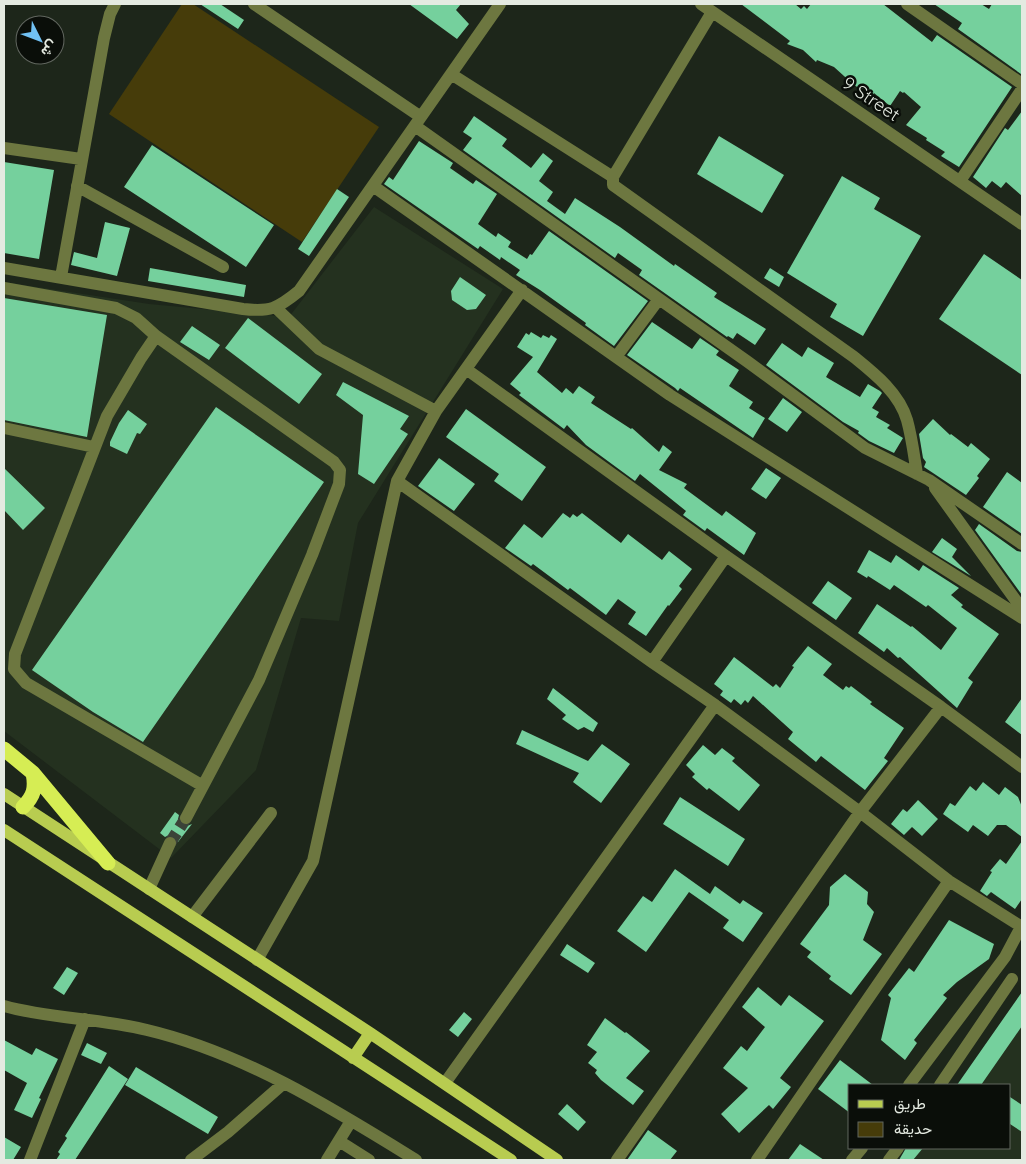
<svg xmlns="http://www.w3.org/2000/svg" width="1026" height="1164" font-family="Quicksand,Vazirmatn,sans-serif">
<rect width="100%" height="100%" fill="#1d261a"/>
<!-- built -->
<path fill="#24311f" d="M374 207 503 289 358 523 339 621 301 618 256 770 171 858 4 731V282L149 304 289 317Z
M1022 999V1160H903L912 1148H1010V1085H957Z"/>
<!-- green -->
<path fill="#463c0a" d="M182 4H193L379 127 302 242 109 114Z"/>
<!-- building -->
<path fill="#75d09d" d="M200 4H220L244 20 238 29Z
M409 4H461L456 10 469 24 457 39Z
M741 4H795L801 9 804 6 807 9 811 4H883L932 42 937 35 1012 87 959 167 941 156 945 152 926 140 927 138 906 125 921 107 904 92 903 93 900 91 890 106 874 93 872 96 854 85 834 67 817 60 816 62 803 50 787 44 790 41Z
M934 4H981L989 9 992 4H1022L1021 74 958 29 962 23Z
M1022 111V196L1006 182 1001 188 992 181 986 188 973 177 1005 128 1008 130Z
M474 116 507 139 502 146 531 168 543 153 553 161 539 181 553 192 547 201 565 214 575 198 620 227 674 266 675 264 717 293 714 297 766 329 755 345 737 333 733 339 728 336 727 337 639 275 642 270 618 253 615 258 463 150 472 138 463 132Z
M719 136 784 175 762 213 697 174Z
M419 141 453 163 450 168 473 184 476 180 497 194 478 224 496 237 498 233 511 242 508 247 527 259 530 254 532 255 549 231 648 301 614 346 585 325 586 323 540 290 516 275 520 270 501 257 500 260 480 246 478 249 384 184 389 177 393 180Z
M152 145 274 225 246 267 124 187Z
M4 162 54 170 39 259 4 253Z
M842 176 880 198 874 209 921 236 863 336 830 317 837 304 787 273Z
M337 189 349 197 309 256 298 249Z
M105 222 130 228 117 276 71 265 74 252 97 258Z
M984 254 1022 280V375L939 319Z
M150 268 246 285 244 297 148 281Z
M770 268 784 277 779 287 764 278Z
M460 277 486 295 476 309 467 310 452 300 451 291Z
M4 298 107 315 87 437 4 420Z
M248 318 322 374 299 404 225 348Z
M652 322 692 349 700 338 719 351 716 355 739 370 729 386 753 402 749 408 765 418 753 438 680 388 678 391 675 388 627 355Z
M192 326 220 345 209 360 180 342Z
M531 332 541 338 543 335 549 338 551 335 557 339 537 372 562 393 566 388 573 394 579 386 595 397 591 403 631 429 632 428 659 452 663 445 672 452 659 470 687 484 684 488 722 516 726 511 756 533 744 555 707 528 705 531 683 515 686 511 640 474 635 481 586 445 567 425 564 429 519 395 521 393 510 384 533 357 517 347 526 333 529 335Z
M782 343 802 357 808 347 834 363 826 377 860 397 868 384 880 391 882 393 872 408 879 412 876 417 890 425 887 428 903 438 894 453 869 441 858 433 859 431 843 422 766 365Z
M343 382 409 416 400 429 408 434 374 484 358 474 363 415 336 395Z
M783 398 802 412 787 432 768 419Z
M216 407 324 482 143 742 93 712 32 670Z
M466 409 546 467 522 501 494 481 499 474 446 437Z
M128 410 147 424 140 434 137 433 127 454 110 446V442L119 423Z
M933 419 950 435 951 434 968 447 971 443 990 459 977 476 979 478 966 495 924 467 926 462 923 458 919 434Z
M439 458 475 484 454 511 418 486Z
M4 468 45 508 23 530 4 510Z
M766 468 781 478 766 499 751 489Z
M1007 472 1022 483V534L983 507Z
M563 513 570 518 573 514 577 517 582 513 621 543 628 534 662 560 669 551 692 569 679 586 682 589 669 606 668 605 646 636 628 624 636 612 618 599 606 615 570 588 568 590 533 564 531 566 505 548 524 524 542 538Z
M979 524 1017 551 1022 552V595L975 530Z
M942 538 957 549 952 557 971 576 932 552Z
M869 550 891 563 896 555 919 571 923 565 959 588 951 595 963 605 961 607 999 634 968 678 973 682 957 708 900 657 898 658 887 648 884 652 858 633 877 604 911 627 912 626 941 650 957 628 928 605 926 607 894 585 890 590 868 576 867 578 857 572Z
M828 581 852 598 836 620 812 603Z
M808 646 832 664 823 675 843 690 846 686 849 688 851 686 872 702 870 704 904 728 884 758 888 761 865 790 821 756 816 762 788 739 793 732 753 696 748 703 745 700 741 705 734 699 731 703 720 695 723 691 714 684 734 657 773 687 776 684 780 688 794 667 792 666Z
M553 688 598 723 593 732 584 727 578 730 562 719 566 715 547 699Z
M1022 698V735L1005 722Z
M522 730 588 761 602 744 630 764 601 803 573 782 579 773 516 744Z
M703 745 715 755 722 748 735 758 732 761 760 785 739 811 709 788 707 790 692 777 695 774 686 765Z
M983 782 999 795 1005 787 1018 797 1022 807V837L1006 825H997L988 836 973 825 968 832 943 814 950 803 955 806 970 786 976 791Z
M680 797 745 839 728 866 663 824Z
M918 800 938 819 922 836 912 827 904 835 891 824 903 809 907 812Z
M175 812 179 815 178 819 182 825 187 826 192 824 178 842 174 836 169 835 165 837 160 833Z
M1022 841V899L1015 909 991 892 987 896 980 891 992 872 990 871 1000 859 1006 864Z
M675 869 710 894 715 886 740 904 743 900 763 913 743 942 723 928 729 920 689 892 646 952 617 931 643 896 652 902Z
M845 874 868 892 867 904 874 912 863 940 882 954 851 995 829 979 831 976 807 957 811 952 800 944 829 905 830 887Z
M949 920 994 944 989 959 957 982 943 995 947 998 914 1040 917 1043 905 1060 881 1040 891 998 888 995 909 968 914 972Z
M567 944 595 963 588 973 560 955Z
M67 967 78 973 64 995 53 988Z
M758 987 781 1006 789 995 824 1021 780 1078 791 1087 773 1109 769 1105 739 1133 721 1114 748 1088 723 1068 741 1046 747 1051 765 1027 742 1007Z
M1022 992V1026L981 1085H957Z
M464 1012 472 1019 458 1037 449 1030Z
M605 1018 625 1033 626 1032 650 1051 626 1078 644 1091 633 1105 601 1080 595 1073 597 1070 588 1063 597 1052 587 1045Z
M4 1040 32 1055 36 1048 58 1059 39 1098 41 1099 32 1118 14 1110 27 1083 4 1070Z
M87 1043 107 1053 101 1064 81 1055Z
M840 1060 873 1085H850V1113L818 1089Z
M109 1066 128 1079 75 1160H56L60 1154 58 1152 67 1138 65 1136Z
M136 1067 218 1117 208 1134 125 1085Z
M1010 1097 1022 1105V1132L1010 1124Z
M567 1104 586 1122 578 1131 558 1114Z
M648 1130 677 1151 670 1160H627Z
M4 1137 21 1147 13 1160H4Z
M800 1144 824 1160H788Z
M906 1148H923L913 1160H899Z"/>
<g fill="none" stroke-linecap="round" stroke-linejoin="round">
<!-- minor-tunnel -->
<path stroke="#3b4338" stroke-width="12" stroke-dasharray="12 6" stroke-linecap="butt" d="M170 843 186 818"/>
<!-- minor -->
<path stroke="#6d7740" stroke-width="12" d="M254 4 421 117
M701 4 1022 224
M907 4 1022 84
M712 12 613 177V185L854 357C875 374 899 393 907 420 912 438 914 456 917 474
M451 74 613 177
M415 126 748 362 865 448 929 480 1022 544
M4 148 81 159
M960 181 1022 89
M77 186 223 267
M373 186 670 395 1022 618
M4 268 243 309C270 312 277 309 299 291L500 4
M61 277 104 38 110 14 115 4
M4 288 116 308 136 318 156 336
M276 308 319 349 436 411
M616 357 659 299
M466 369 726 556 941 707 1022 767
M4 428 94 447
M397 481 652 662 715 705 860 812 949 881 1022 927
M935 488 1022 609
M652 662 726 556
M186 818 259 680 312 555 339 484 340 470 334 462 156 336 141 358 107 416 15 654 14 669 26 683 203 786
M149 889 170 843
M192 917 271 813
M257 960 313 861 397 481 436 411 522 290
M4 1006C50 1019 100 1018 147 1030 244 1053 332 1108 416 1160
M445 1083 715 705
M909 1085 1005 957 1022 925
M940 1085 1012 979
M339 1141 369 1160
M30 1160 85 1019
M191 1160 228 1132 284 1083
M327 1160 351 1121
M617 1160 860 812 941 707
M757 1160 949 881
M852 1160 862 1148
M889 1160 898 1148"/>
<!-- major -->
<path stroke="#b8cc50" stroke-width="12" d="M4 794 370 1033 557 1160
M4 830 511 1160
M353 1058 370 1033"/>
<!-- highway -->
<path stroke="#d6ed54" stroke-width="15" d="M4 749 33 773 108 863
M23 807C34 796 36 788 33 773"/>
</g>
<g text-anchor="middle" stroke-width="5" stroke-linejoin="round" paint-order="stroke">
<!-- street labels -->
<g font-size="18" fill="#e4eae1" stroke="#0a0e09">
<text transform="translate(871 99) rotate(34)" y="6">9 Street</text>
</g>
</g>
<!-- border -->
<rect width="1026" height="1164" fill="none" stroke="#e4eae1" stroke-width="10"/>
<!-- legend -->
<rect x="848" y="1084" width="162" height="65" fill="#0a0e09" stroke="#61665f"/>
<rect x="858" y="1100" width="25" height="8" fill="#b8cc50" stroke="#61665f"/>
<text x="894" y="1109" font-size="15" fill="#e4eae1">طريق</text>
<rect x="858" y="1122" width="25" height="15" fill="#463c0a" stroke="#61665f"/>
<text x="894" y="1134" font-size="15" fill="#e4eae1">حديقة</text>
<!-- north arrow -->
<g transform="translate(40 40) rotate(132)"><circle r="24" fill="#0a0e09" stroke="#61665f"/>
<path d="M0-4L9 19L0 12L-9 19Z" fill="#71c1f4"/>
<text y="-8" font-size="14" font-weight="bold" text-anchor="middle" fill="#e4eae1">ش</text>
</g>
</svg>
